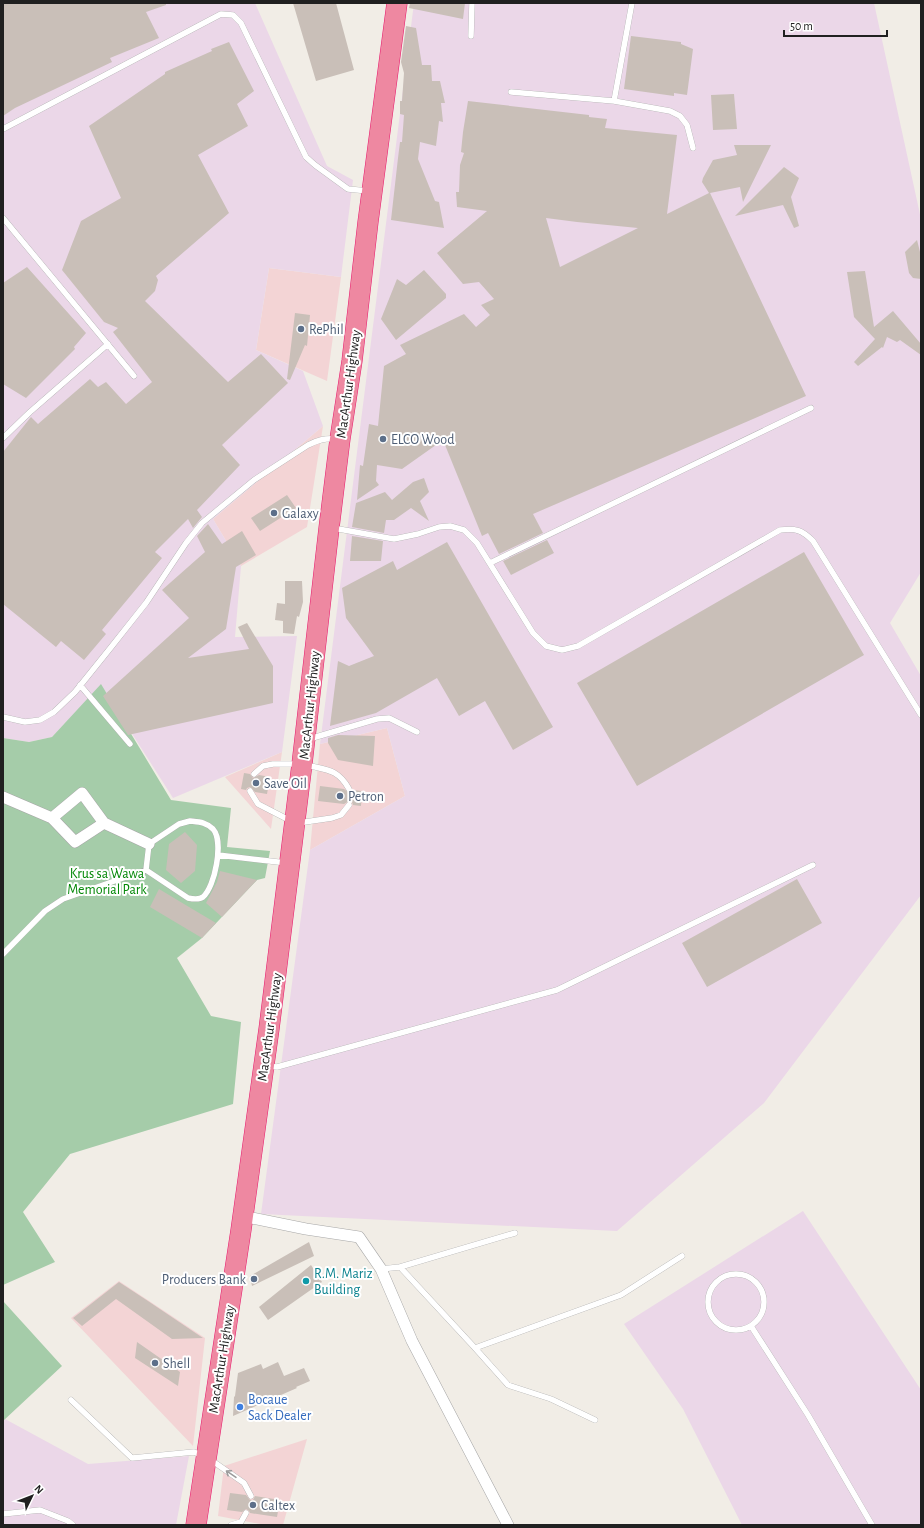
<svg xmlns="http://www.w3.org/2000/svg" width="924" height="1528" font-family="'Alegreya Sans',sans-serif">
<rect width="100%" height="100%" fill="#f1ede6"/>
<!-- commercial -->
<path fill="#f3d4d5" d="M269 268 341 277 327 381 256 350Z
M323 426 307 527 241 566 213 519Z
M387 728 405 796 310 850 320 744Z
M282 752 271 829 225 777Z
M119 1281 205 1338 193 1446 71 1318Z
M307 1439 283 1525H266L218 1516 224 1466Z"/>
<!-- industrial -->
<path fill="#ebd7e8" d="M3 3H255L327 166 353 180 341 277 269 268 256 350 303 371 323 426 213 519 241 566 235 637 297 636 282 752 173 798 101 685 52 737 29 742 3 738Z
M414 3H874L921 219V572L890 623 921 676V895L764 1103 617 1231 261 1214 310 850 405 796 387 728 320 744Z
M803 1211 921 1390V1525H742L683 1409 624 1324Z
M5 1419 88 1464 189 1456 176 1525H3V1421Z"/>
<!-- cemetery -->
<path fill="#a5cca9" d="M101 684 171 800 231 808 227 847 270 851 265 878 257 880 202 938 177 958 211 1016 241 1022 233 1104 70 1154 23 1212 55 1262 3 1285V738L29 742 52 737Z
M3 1301 62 1366 3 1421Z"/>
<!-- building -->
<path fill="#c9bfb8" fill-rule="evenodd" d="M3 3H166V5L146 12 159 38 110 58 112 62 15 108 3 116Z
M293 3H336L354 70 316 81Z
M410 3H465L463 19 409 8Z
M406 26 416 28 422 65H431L432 81H440L445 103H441L443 122 439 121 436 146 420 142 418 159 435 201 439 202 444 228 391 220 398 158 400 142H402L404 115 400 114V101H402L404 73 401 62Z
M631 36 681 42V44L693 49 687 95 674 93V96L624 89Z
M229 42 254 91 237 104 248 126 198 155 229 213 156 276 158 280 155 291 145 301 228 382 261 354 288 383 222 445 240 465 197 510 202 517 193 528 188 519 155 552 162 558 102 630 106 634 84 660 61 641 56 647 3 604V452L31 417 38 424 90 379 98 387 106 382 126 404 152 382 113 332 118 328 104 322 62 270 81 221 121 198 89 126 165 74V72L212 51 211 49Z
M734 94 737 129 713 130 711 95Z
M468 101 589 115V117L607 119 605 128 677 135 667 214 709 193 702 182 703 178 713 160 737 155 734 145H771L743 202 740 187 710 193 806 396 533 514 543 533 499 554 488 533 482 536 443 440 402 469 377 465 376 481 379 485 357 500 360 465 363 466 369 424 378 426 384 366 406 354 400 345 464 314 476 327 490 315 481 305 494 299 479 282 463 284 437 253 487 211 457 207 456 192H459L460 165 464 153 461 152 463 132ZM546 218 577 222 638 228 560 267Z
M784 167 799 178 791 197 799 226 794 228 783 205 735 216Z
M917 240 921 256V279L913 278 909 273 905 252Z
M27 267 86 333 74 347 75 349 26 398 3 384V283Z
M424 270 446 294V298L396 340 381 319 397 279 406 285Z
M865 271 874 327 893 311 921 344V355L900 340 897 342 887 337 883 348 882 347 858 366 854 362 875 339 854 317 847 272Z
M295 313 310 315 307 346 305 345 290 380 287 379Z
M424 478 429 492 420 501 429 521 411 508 394 520H386L384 533 352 527 356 503 385 492 392 500 413 482Z
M287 495 296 508 260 531 251 518Z
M208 524 222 544 242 531 256 555 236 567 226 629 188 658 249 649 238 627 247 623 273 666V703L128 735 103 696 189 618 162 590 205 552 197 536Z
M352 536 383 541 381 561H350Z
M547 540 554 553 511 575 503 561Z
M447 542 553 727 513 750 485 701 459 716 437 678 376 713 330 726 338 661 349 666 374 656 346 618 342 588 393 561 397 570Z
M804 552 864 655 637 786 577 683Z
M285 581H302L303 602 299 617 297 616 294 634 283 633V621L275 620 277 603 285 604Z
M338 735 375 736 373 766 338 760 328 743V738Z
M244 773 250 774 253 778 259 775 270 777 267 794 255 792 250 787 247 788 246 790 241 789Z
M320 786 344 789 349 793 352 792 353 790 362 791 361 806 353 805 352 802 349 801 344 804 318 801Z
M185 832 197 845 195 871 181 883 166 870 169 844Z
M220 871 257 880 222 917 206 903 217 882Z
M797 879 822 923 707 987 682 943Z
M159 889 189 907 216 923 202 938 150 907Z
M309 1242 314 1256 252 1286 250 1276Z
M311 1265 322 1282 268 1320 259 1307Z
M119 1282 148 1301 203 1338 172 1339 116 1299 82 1326 73 1318Z
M137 1342 180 1372 178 1386 135 1358Z
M278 1362 284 1376 304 1368 310 1381 296 1387 297 1388 233 1416 234 1397 235 1396 238 1373 261 1364 263 1369Z
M230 1493 246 1495 250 1500H253L255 1496 280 1500 277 1517 250 1513 249 1511 246 1509 242 1512 227 1510Z"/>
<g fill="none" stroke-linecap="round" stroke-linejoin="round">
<defs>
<path id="lane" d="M471 36 472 3
M511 92 614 101 632 3
M614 101 670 111 680 116 687 125 693 148
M3 129 221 14 233 15 241 23 306 157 315 165 348 189 368 191
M3 218 134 376
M3 438 30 412 108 344
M333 528 394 539 418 534 439 527 450 526 464 530 477 543 533 633 546 646 562 650 578 646 780 530C796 528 802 530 813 541L921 715
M490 563 811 408
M80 685 130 744
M3 717 25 722 40 720 54 712 75 692 112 646 146 603 186 543 202 523 254 480 308 445C318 440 325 438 336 439
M309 739 377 719 389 718 417 732
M306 765C327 770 338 769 349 789
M254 774 263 766 273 764H298
M250 791 258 804 291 821
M190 821C199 822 206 822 213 829 224 841 215 887 203 897 199 900 193 899 188 898L146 870 149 844 179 824Z
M298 823 332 818 341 815 349 805
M218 855 287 863
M3 954 45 911 63 899 146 870
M268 1066 277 1067 557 990 813 865
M400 1267 515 1233
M381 1269 400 1267 475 1348 621 1295 682 1256
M708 1302a28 28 0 1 1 56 0a28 28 0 1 1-56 0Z
M751 1326 808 1415 872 1525
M475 1348 508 1385 551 1399 595 1420
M71 1400 132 1458 194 1452 203 1456
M211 1460 244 1483 251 1496
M3 1514 40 1510 68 1521 73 1525
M231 1525 241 1522 246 1513"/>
<path id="street" d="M3 797 52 818 75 842 104 823
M52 818 82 793 104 823 149 844
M242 1216 306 1229 359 1237 381 1269 412 1341 508 1525"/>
<path id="highway" d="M196 1525 241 1230 269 1029 302 764 329 528 340 439 352 361 368 222 397 3"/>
</defs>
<!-- lane casing -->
<use href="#lane" stroke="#a7a7a7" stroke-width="6"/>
<!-- street casing -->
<use href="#street" stroke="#a7a7a7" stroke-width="12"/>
<!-- highway casing -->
<use href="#highway" stroke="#e81a6d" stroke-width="21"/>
<!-- lane -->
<use href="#lane" stroke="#fff" stroke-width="5.5"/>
<!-- street -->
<use href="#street" stroke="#fff" stroke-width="11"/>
<!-- highway -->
<use href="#highway" stroke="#ee88a1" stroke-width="20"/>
</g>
<!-- one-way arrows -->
<defs><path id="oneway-shaft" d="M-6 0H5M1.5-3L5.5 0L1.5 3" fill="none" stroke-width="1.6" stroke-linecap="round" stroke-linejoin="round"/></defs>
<use stroke="#9b9b9b" href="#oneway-shaft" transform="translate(231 1474) rotate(-146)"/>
<!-- markers -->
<g fill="#5c6f8a" stroke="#fff" stroke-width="1.5">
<circle cx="301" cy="329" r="4"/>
<circle cx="383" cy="439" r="4"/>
<circle cx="274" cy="513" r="4"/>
<circle cx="256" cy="783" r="4"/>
<circle cx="340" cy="796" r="4"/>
<circle cx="254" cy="1279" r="4"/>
<circle cx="155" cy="1363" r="4"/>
<circle cx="253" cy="1505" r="4"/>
</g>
<circle fill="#0f9aa8" stroke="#fff" stroke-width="1.5" cx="306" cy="1281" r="4"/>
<circle fill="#3f7fe0" stroke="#fff" stroke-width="1.5" cx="240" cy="1407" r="4"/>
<g text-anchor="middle" stroke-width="4" stroke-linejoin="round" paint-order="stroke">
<!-- service labels -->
<g font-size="14" fill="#4e5e75" stroke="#fff" text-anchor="start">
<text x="309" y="334">RePhil</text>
<text x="391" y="444">ELCO Wood</text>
<text x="282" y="518">Galaxy</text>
<text x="264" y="788">Save Oil</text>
<text x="348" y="801">Petron</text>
<text x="246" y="1284" text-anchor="end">Producers Bank</text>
<text x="163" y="1368">Shell</text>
<text x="261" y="1510">Caltex</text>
</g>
<!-- street labels -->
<g font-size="14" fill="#202020" stroke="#fff">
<text transform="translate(348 384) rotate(-82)" y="5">MacArthur Highway</text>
<text transform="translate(309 705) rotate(-84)" y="5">MacArthur Highway</text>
<text transform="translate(269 1027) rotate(-82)" y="5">MacArthur Highway</text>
<text transform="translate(221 1359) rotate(-81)" y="5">MacArthur Highway</text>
</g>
<!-- park labels -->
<g font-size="14" fill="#038807" stroke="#fff">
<text x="107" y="878">Krus sa Wawa<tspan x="107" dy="16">Memorial Park</tspan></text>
</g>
<!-- culture labels -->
<g font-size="14" fill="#0d838f" stroke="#fff" text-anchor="start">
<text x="314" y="1278">R.M. Mariz<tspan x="314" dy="16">Building</tspan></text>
</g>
<!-- shop labels -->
<g font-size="14" fill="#366cbe" stroke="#fff" text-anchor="start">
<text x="248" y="1404">Bocaue<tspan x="248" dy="16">Sack Dealer</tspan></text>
</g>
</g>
<!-- border -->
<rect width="924" height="1528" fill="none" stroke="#202020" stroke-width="8"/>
<!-- north arrow -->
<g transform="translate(32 1496) rotate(47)" stroke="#ffffff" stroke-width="3" paint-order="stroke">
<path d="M0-3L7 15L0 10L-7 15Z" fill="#202020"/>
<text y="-6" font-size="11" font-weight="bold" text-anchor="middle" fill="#202020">N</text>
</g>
<!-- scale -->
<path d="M784 30v6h103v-6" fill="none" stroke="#202020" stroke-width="2"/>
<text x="790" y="30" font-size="12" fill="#202020" stroke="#ffffff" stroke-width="3" paint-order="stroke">50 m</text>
</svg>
